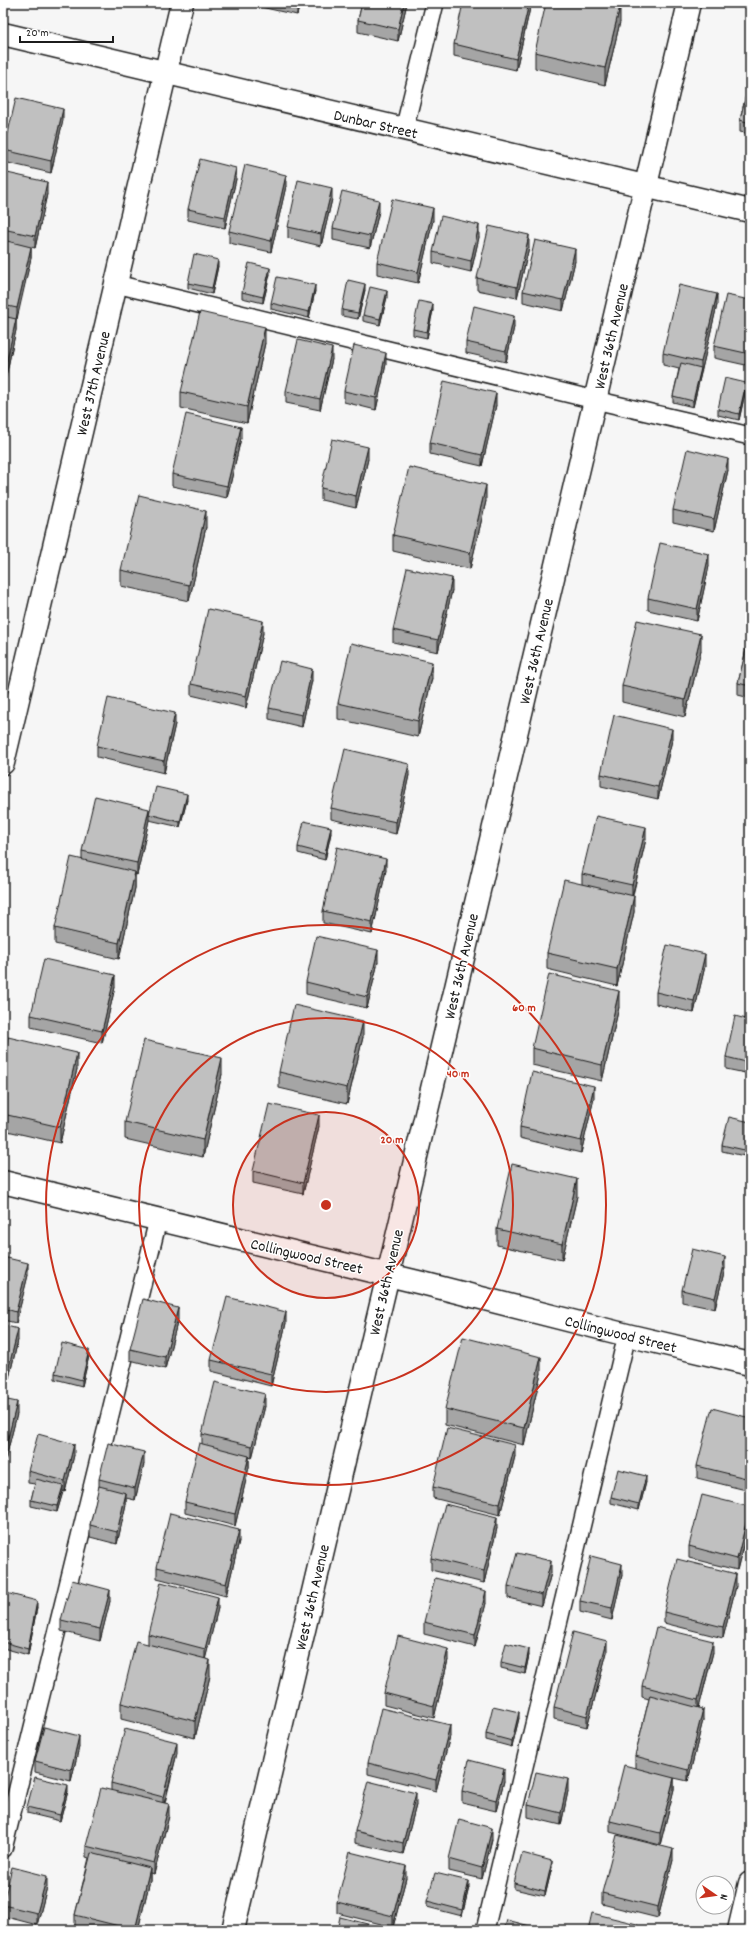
<svg xmlns="http://www.w3.org/2000/svg" width="753" height="1933" font-family="Dekko,sans-serif">
<rect width="100%" height="100%" fill="#f6f6f6"/>
<filter id="ink" filterUnits="userSpaceOnUse"><feTurbulence type="fractalNoise" baseFrequency=".025" numOctaves="2"/><feDisplacementMap in="SourceGraphic" scale="8" xChannelSelector="R" yChannelSelector="G"/><feConvolveMatrix kernelMatrix="1 2 1 2 8 2 1 2 1" color-interpolation-filters="sRGB"/></filter>
<g filter="url(#ink)">
<g fill="none" stroke-linecap="round" stroke-linejoin="round">
<defs>
<path id="lane" d="M404 130 435 3
M116 284 595 400 750 436
M3 1849 158 1220
M485 1930 627 1335"/>
<path id="street" d="M3 763 182 3
M3 1182 426 1284 627 1335 750 1364
M233 1930 689 3
M739 1930 750 1883"/>
<path id="secondary" d="M3 34 750 211"/>
</defs>
<!-- lane casing -->
<use href="#lane" stroke="#1c1c1c" stroke-width="20"/>
<!-- street casing -->
<use href="#street" stroke="#1c1c1c" stroke-width="25"/>
<!-- secondary casing -->
<use href="#secondary" stroke="#1c1c1c" stroke-width="25"/>
<!-- lane -->
<use href="#lane" stroke="#fff" stroke-width="17"/>
<!-- street -->
<use href="#street" stroke="#fff" stroke-width="22"/>
<!-- secondary -->
<use href="#secondary" stroke="#fff" stroke-width="22"/>
</g>
<!-- wall -->
<path fill="#a5a5a5" stroke="#1c1c1c" d="M247 3H300L297 15 247 4Z
M362 3H407L398 41 358 32V20Z
M530 3V8L516 70 454 56V44Z
M620 22 605 85 535 68V52Z
M750 78V134L740 132V120Z
M63 120 51 173 4 162V150Z
M3 172 47 194 35 248 31 247V258L16 319V330L4 385H3Z
M236 179 225 228 188 220V209Z
M286 186 271 252 229 243V231Z
M332 199 321 246 288 238V227Z
M379 211 370 248 333 240V228Z
M433 220 418 283 377 274V262Z
M479 237 471 272 433 263V252Z
M529 247 517 298 477 290V278Z
M575 261 563 311 523 302V291Z
M218 266 212 294 188 288V283Z
M270 274 263 303 242 298V292Z
M365 290 358 319 342 316V310Z
M315 291 309 318 271 309V303Z
M387 297 380 325 363 321V315Z
M750 300V366L714 358V346Z
M717 305 693 407 673 402V396L679 369 663 365V353Z
M433 310 427 338 413 335V329Z
M514 327 506 362 466 353V342Z
M265 343 247 423 181 408V392Z
M332 359 320 410 286 403V391Z
M386 364 376 410 344 402V391Z
M746 389 739 420 718 415V409Z
M496 405 482 466 430 454V443Z
M241 438 227 498 172 486V474Z
M368 459 356 508 321 500V488Z
M728 470 714 531 673 522V510Z
M486 501 470 569 393 551V535Z
M206 527 189 601 121 586V570Z
M709 566 697 621 648 610V598Z
M452 590 438 652 393 642V630Z
M263 633 246 708 191 695V684Z
M750 633V698L738 695V683Z
M701 650 685 717 622 702V686Z
M432 678 418 737 338 719V703Z
M312 680 302 727 269 719V708Z
M175 724 164 773 97 757V746Z
M672 740 658 799 601 786V774Z
M409 775 396 834 331 819V808Z
M187 800 180 827 149 820 137 875 135 874V888L119 959 55 944V928L82 860V851L149 814Z
M331 833 325 860 298 853V847Z
M646 839 633 895 634 912 617 986 547 969V953L582 884V874Z
M386 870 372 934 323 923V911Z
M378 962 367 1008 306 994V982Z
M705 966 694 1013 656 1004V992Z
M115 987 102 1043 31 1027V1015Z
M619 1007 602 1081 532 1065V1048Z
M750 1020V1074L726 1069V1057Z
M363 1037 347 1104 279 1088V1072Z
M3 1060 77 1069 60 1143 3 1130Z
M222 1074 203 1157 125 1139V1122Z
M594 1098 581 1153 520 1138V1127Z
M750 1122 749 1157 722 1151V1145Z
M319 1126 303 1194 253 1183V1171Z
M577 1196 562 1260 497 1245V1229Z
M3 1257 28 1275 16 1323 3 1320Z
M725 1268 715 1309 682 1302V1290Z
M178 1319 165 1369 130 1360V1349Z
M286 1323 271 1386 211 1371V1360Z
M3 1325 18 1340 4 1399 17 1414 3 1469Z
M89 1356 82 1386 55 1379V1373Z
M541 1373 524 1445 445 1425V1409Z
M265 1406 252 1458 249 1457V1467L235 1526 185 1513V1502L202 1444V1434Z
M750 1418V1491L697 1478V1466Z
M74 1455 65 1492 63 1491 57 1512 31 1506V1500L35 1484 28 1483V1471Z
M515 1456 500 1515 433 1498V1487Z
M144 1464 135 1500 126 1498V1504L117 1544 90 1537V1525L99 1488V1479Z
M646 1482 639 1510 611 1503V1497Z
M750 1518 737 1570 689 1558V1546Z
M497 1528 484 1583 431 1570V1558Z
M239 1541 226 1596 157 1578V1567Z
M551 1573 542 1606 508 1598V1586Z
M622 1575 612 1620 580 1612V1601Z
M736 1586 723 1638 664 1623V1612Z
M110 1601 100 1641 61 1631V1620Z
M486 1603 475 1647 424 1634V1622Z
M3 1605 37 1607 28 1655 3 1648Z
M218 1608 205 1659 210 1676 195 1738 121 1719V1703L148 1644V1634Z
M607 1652 587 1727 554 1719V1707Z
M713 1652 699 1708 703 1720 688 1781 674 1778V1789L660 1845 610 1832V1821L635 1768V1756L649 1699 642 1697V1686Z
M529 1655 525 1674 501 1668V1662Z
M448 1660 434 1718 384 1705V1693Z
M519 1718 512 1747 486 1740V1734Z
M450 1736 436 1791 368 1774V1763Z
M79 1747 71 1781 35 1772V1761Z
M177 1753 165 1803 169 1816 154 1874 150 1873V1880L138 1930H90L75 1926V1915L89 1858 86 1857V1846L111 1790V1783Z
M504 1781 496 1811 462 1803V1791Z
M68 1791 60 1821 27 1813V1807Z
M568 1791 561 1825 528 1817V1805Z
M416 1805 403 1854 355 1843V1831Z
M492 1839 482 1879 449 1871V1859Z
M673 1860 658 1918 602 1904V1893Z
M552 1867 545 1896 514 1889V1883Z
M406 1878 393 1927 337 1913V1902Z
M47 1887 37 1925 3 1916V1903Z
M469 1887 462 1916 427 1907V1901Z"/>
<!-- shaded-wall -->
<path fill="#868686" stroke="#1c1c1c" d="M297 3H300L297 15Z
M404 3H407L398 41V29Z
M529 3H530V8L516 70V59Z
M620 6V22L605 85V68Z
M63 109V120L51 173V161Z
M236 168V179L225 228V217Z
M286 175V186L271 252V241Z
M47 182V194L35 248V236Z
M332 188V199L321 246V234Z
M379 200V211L370 248V236Z
M433 208V220L418 283V272Z
M479 225V237L471 272V261Z
M529 235V247L517 298V287Z
M31 247V258L17 319V308Z
M575 249V261L563 311V300Z
M218 260V266L212 294V288Z
M270 268V274L263 303V297Z
M365 284V290L358 319V313Z
M315 285V291L309 318V312Z
M387 291V297L380 325V319Z
M717 294V305L693 407V401L701 368V362Z
M433 304V310L427 338V332Z
M514 316V327L506 362V351Z
M16 319V330L4 385V373Z
M265 327V343L247 423V407Z
M332 348V359L320 410V399Z
M386 353V364L376 410V398Z
M746 383V389L739 420V414Z
M496 393V405L482 466V455Z
M241 427V438L227 498V486Z
M368 447V459L356 508V496Z
M728 459V470L714 531V519Z
M486 485V501L470 569V553Z
M206 511V527L189 601V585Z
M709 554V566L697 621V609Z
M452 578V590L438 652V640Z
M263 621V633L246 708V696Z
M701 634V650L685 717V700Z
M432 662V678L418 737V721Z
M312 669V680L302 727V715Z
M175 713V724L164 773V761Z
M672 729V740L658 799V787Z
M409 764V775L396 834V822Z
M187 794V800L180 827V822Z
M149 809V820L137 875V863Z
M331 827V833L325 860V854Z
M646 827V839L632 897V885Z
M386 859V870L372 934V922Z
M135 872V888L119 959V943Z
M634 896V912L617 986V969Z
M378 950V962L367 1008V997Z
M705 954V966L694 1013V1001Z
M115 975V987L102 1043V1031Z
M619 991V1007L602 1081V1065Z
M363 1021V1037L347 1104V1088Z
M77 1053V1069L60 1143V1127Z
M222 1058V1074L203 1157V1140Z
M594 1086V1098L581 1153V1141Z
M319 1115V1126L303 1194V1183Z
M750 1146V1152L749 1157V1151Z
M577 1179V1196L562 1260V1244Z
M725 1257V1268L715 1309V1298Z
M28 1263V1275L16 1323V1312Z
M178 1308V1319L165 1369V1357Z
M286 1312V1323L271 1386V1374Z
M18 1329V1340L4 1399V1387Z
M89 1350V1356L82 1386V1380Z
M541 1357V1373L524 1445V1428Z
M265 1394V1406L252 1458V1446Z
M17 1402V1414L3 1469V1458Z
M74 1444V1455L65 1492V1481Z
M515 1445V1456L500 1515V1504Z
M144 1452V1464L135 1500V1488Z
M249 1456V1467L235 1526V1514Z
M646 1476V1482L639 1510V1504Z
M63 1486V1492L57 1512V1506Z
M126 1493V1504L117 1544V1532Z
M750 1507V1518L737 1570V1559Z
M497 1517V1528L484 1583V1571Z
M239 1530V1541L226 1596V1584Z
M551 1561V1573L542 1606V1595Z
M622 1564V1575L612 1620V1608Z
M736 1574V1586L723 1638V1627Z
M110 1590V1601L100 1641V1629Z
M486 1591V1603L475 1647V1635Z
M218 1597V1608L205 1660V1649Z
M37 1601V1607L28 1655V1649Z
M607 1641V1652L587 1727V1716Z
M713 1641V1652L698 1711V1700Z
M448 1649V1660L434 1718V1706Z
M529 1649V1655L525 1674V1668Z
M210 1660V1676L195 1738V1721Z
M703 1709V1720L688 1781V1770Z
M519 1712V1718L512 1747V1741Z
M450 1725V1736L436 1791V1780Z
M79 1736V1747L71 1781V1770Z
M177 1742V1753L163 1808V1797Z
M504 1769V1781L496 1811V1800Z
M674 1778V1789L660 1845V1833Z
M568 1779V1791L561 1825V1813Z
M68 1785V1791L60 1821V1815Z
M416 1793V1805L403 1854V1843Z
M169 1804V1816L154 1874V1863Z
M492 1828V1839L482 1879V1868Z
M673 1849V1860L658 1918V1907Z
M552 1861V1867L545 1896V1891Z
M406 1866V1878L393 1927V1916Z
M150 1868V1880L138 1930H135Z
M47 1876V1887L37 1925V1913Z
M469 1881V1887L462 1916V1910Z"/>
<!-- building -->
<path fill="#c0c0c0" stroke="#1c1c1c" d="M362 3H404L398 29 358 20Z
M463 3H529L516 59 454 44Z
M546 3H608L620 6 605 68 535 52Z
M750 78V123L740 120Z
M16 98 63 109 51 161 4 150Z
M200 159 236 168 225 217 188 209Z
M245 165 286 175 271 241 229 231Z
M3 172 47 182 35 236 3 229Z
M298 180 332 188 321 234 288 227Z
M342 191 379 200 370 236 333 228Z
M392 199 433 208 418 272 377 262Z
M441 216 479 225 471 261 433 252Z
M489 226 529 235 517 287 477 278Z
M3 240 31 247 17 308 3 305Z
M535 240 575 249 563 300 523 291Z
M194 254 218 260 212 288 188 283Z
M249 263 270 268 263 297 242 292Z
M277 277 315 285 309 312 271 303Z
M348 280 365 284 358 313 342 310Z
M679 285 717 294 701 362 663 353Z
M370 287 387 291 380 319 363 315Z
M726 295 750 300V354L714 346Z
M419 301 433 304 427 332 413 329Z
M474 306 514 316 506 351 466 342Z
M200 312 265 327 247 407 181 392Z
M3 316 16 319 4 373H3Z
M298 340 332 348 320 399 286 391Z
M354 345 386 353 376 398 344 391Z
M681 363 701 368 693 401 673 396Z
M725 378 746 383 739 414 718 409Z
M444 381 496 393 482 455 430 443Z
M186 414 241 427 227 486 172 474Z
M332 439 368 447 356 496 321 488Z
M687 449 728 459 714 519 673 510Z
M409 467 486 485 470 553 393 535Z
M139 495 206 511 189 585 121 570Z
M660 543 709 554 697 609 648 598Z
M407 568 452 578 438 640 393 630Z
M208 609 263 621 246 696 191 684Z
M637 620 701 634 685 700 622 686Z
M750 633V686L738 683Z
M351 643 432 662 418 721 338 703Z
M280 661 312 669 302 715 269 708Z
M108 698 175 713 164 761 97 746Z
M614 715 672 729 658 787 601 774Z
M345 749 409 764 396 822 331 808Z
M156 787 187 794 180 822 149 814Z
M95 796 149 809 137 863 82 851Z
M596 816 646 827 632 885 582 874Z
M304 821 331 827 325 854 298 847Z
M337 847 386 859 372 922 323 911Z
M71 857 135 872 119 943 55 928Z
M564 880 634 896 617 969 547 953Z
M316 936 378 950 367 997 306 982Z
M667 945 705 954 694 1001 656 992Z
M44 959 115 975 102 1031 31 1015Z
M549 974 619 991 602 1065 532 1048Z
M294 1005 363 1021 347 1088 279 1072Z
M735 1016 750 1020V1063L726 1057Z
M8 1037 77 1053 60 1127 3 1114V1060Z
M144 1040 222 1058 203 1140 125 1122Z
M532 1072 594 1086 581 1141 520 1127Z
M269 1104 319 1115 303 1183 253 1171Z
M729 1117 750 1122V1146L749 1151 722 1145Z
M512 1164 577 1179 562 1244 497 1229Z
M692 1249 725 1257 715 1298 682 1290Z
M3 1257 28 1263 16 1312 3 1308Z
M227 1297 286 1312 271 1374 211 1360Z
M143 1299 178 1308 165 1357 130 1349Z
M3 1325 18 1329 4 1387H3Z
M463 1337 541 1357 524 1428 445 1409Z
M62 1343 89 1350 82 1380 55 1373Z
M215 1382 265 1394 252 1446 202 1434Z
M3 1399 17 1402 3 1458Z
M712 1408 750 1418V1479L697 1466Z
M447 1428 515 1445 500 1504 433 1487Z
M38 1434 74 1444 65 1481 28 1471Z
M108 1443 144 1452 135 1488 99 1479Z
M199 1443 249 1456 235 1514 185 1502Z
M618 1469 646 1476 639 1504 611 1497Z
M36 1479 63 1486 57 1506 31 1500Z
M99 1486 126 1493 117 1532 90 1525Z
M702 1495 750 1507 737 1559 689 1546Z
M445 1504 497 1517 484 1571 431 1558Z
M170 1513 239 1530 226 1584 157 1567Z
M517 1553 551 1561 542 1595 508 1586Z
M591 1556 622 1564 612 1608 580 1601Z
M677 1559 736 1574 723 1627 664 1612Z
M435 1578 486 1591 475 1635 424 1622Z
M72 1580 110 1590 100 1629 61 1620Z
M161 1582 218 1597 205 1649 148 1634Z
M6 1593 37 1601 28 1649 3 1642V1605Z
M656 1627 713 1641 698 1700 642 1686Z
M573 1632 607 1641 587 1716 554 1707Z
M398 1636 448 1649 434 1706 384 1693Z
M136 1641 210 1660 195 1721 121 1703Z
M506 1643 529 1649 525 1668 501 1662Z
M650 1695 703 1709 688 1770 635 1756Z
M493 1706 519 1712 512 1741 486 1734Z
M381 1708 450 1725 436 1780 368 1763Z
M44 1727 79 1736 71 1770 35 1761Z
M125 1729 177 1742 163 1797 111 1783Z
M469 1760 504 1769 496 1800 462 1791Z
M624 1765 674 1778 660 1833 610 1821Z
M536 1772 568 1779 561 1813 528 1805Z
M35 1777 68 1785 60 1815 27 1807Z
M368 1781 416 1793 403 1843 355 1831Z
M101 1788 169 1804 154 1863 86 1846Z
M459 1819 492 1828 482 1868 449 1859Z
M617 1835 673 1849 658 1907 602 1893Z
M350 1852 406 1866 393 1916 337 1902Z
M91 1853 150 1868 135 1930 75 1915Z
M522 1853 552 1861 545 1891 514 1883Z
M12 1867 47 1876 37 1913 3 1905Z
M435 1873 469 1881 462 1910 427 1901Z
M592 1913 637 1924 636 1930H588Z
M340 1917 387 1929V1930H337Z
M507 1920 534 1927 533 1930H504Z"/>
</g>
<!-- distance rings -->
<circle cx="326" cy="1205" r="93" fill="#c8321e" fill-opacity=".12"/>
<g fill="none" stroke="#c8321e" stroke-width="2">
<circle cx="326" cy="1205" r="93"/>
<circle cx="326" cy="1205" r="187"/>
<circle cx="326" cy="1205" r="280"/>
</g>
<g text-anchor="middle" stroke-width="3" stroke-linejoin="round" paint-order="stroke">
<!-- street labels -->
<g font-size="16" fill="#1c1c1c" stroke="#fff">
<text transform="translate(376 123) rotate(13)" y="6">Dunbar Street</text>
<text transform="translate(610 336) rotate(-77)" y="6">West 36th Avenue</text>
<text transform="translate(92 383) rotate(-77)" y="6">West 37th Avenue</text>
<text transform="translate(535 651) rotate(-77)" y="6">West 36th Avenue</text>
<text transform="translate(460 966) rotate(-77)" y="6">West 36th Avenue</text>
<text transform="translate(307 1255) rotate(13)" y="6">Collingwood Street</text>
<text transform="translate(385 1282) rotate(-77)" y="6">West 36th Avenue</text>
<text transform="translate(621 1333) rotate(14)" y="6">Collingwood Street</text>
<text transform="translate(311 1597) rotate(-77)" y="6">West 36th Avenue</text>
</g>
</g>
<circle cx="326" cy="1205" r="6" fill="#c8321e" stroke="#fff" stroke-width="2"/>
<g font-size="12" text-anchor="middle" font-weight="bold" fill="#c8321e" stroke="#fff" stroke-width="3" stroke-linejoin="round" paint-order="stroke">
<text x="524" y="1011">60 m</text>
<text x="458" y="1077">40 m</text>
<text x="392" y="1143">20 m</text>
</g>
<!-- margin -->
<rect width="753" height="1933" fill="none" stroke="#fff" stroke-width="16"/>
<rect x="8" y="8" width="737" height="1917" fill="none" stroke="#1c1c1c" stroke-width="1.5" filter="url(#ink)"/>
<!-- north arrow -->
<g transform="translate(715 1895) rotate(103)"><circle r="19" fill="#ffffff" stroke="#a4a4a4"/>
<path d="M0-3L7 15L0 10L-7 15Z" fill="#c8321e"/>
<text y="-6" font-size="11" font-weight="bold" text-anchor="middle" fill="#1c1c1c">N</text>
</g>
<!-- scale -->
<path d="M20 36v6h93v-6" fill="none" stroke="#1c1c1c" stroke-width="2"/>
<text x="26" y="36" font-size="12" fill="#1c1c1c" stroke="#ffffff" stroke-width="3" paint-order="stroke">20 m</text>
</svg>
